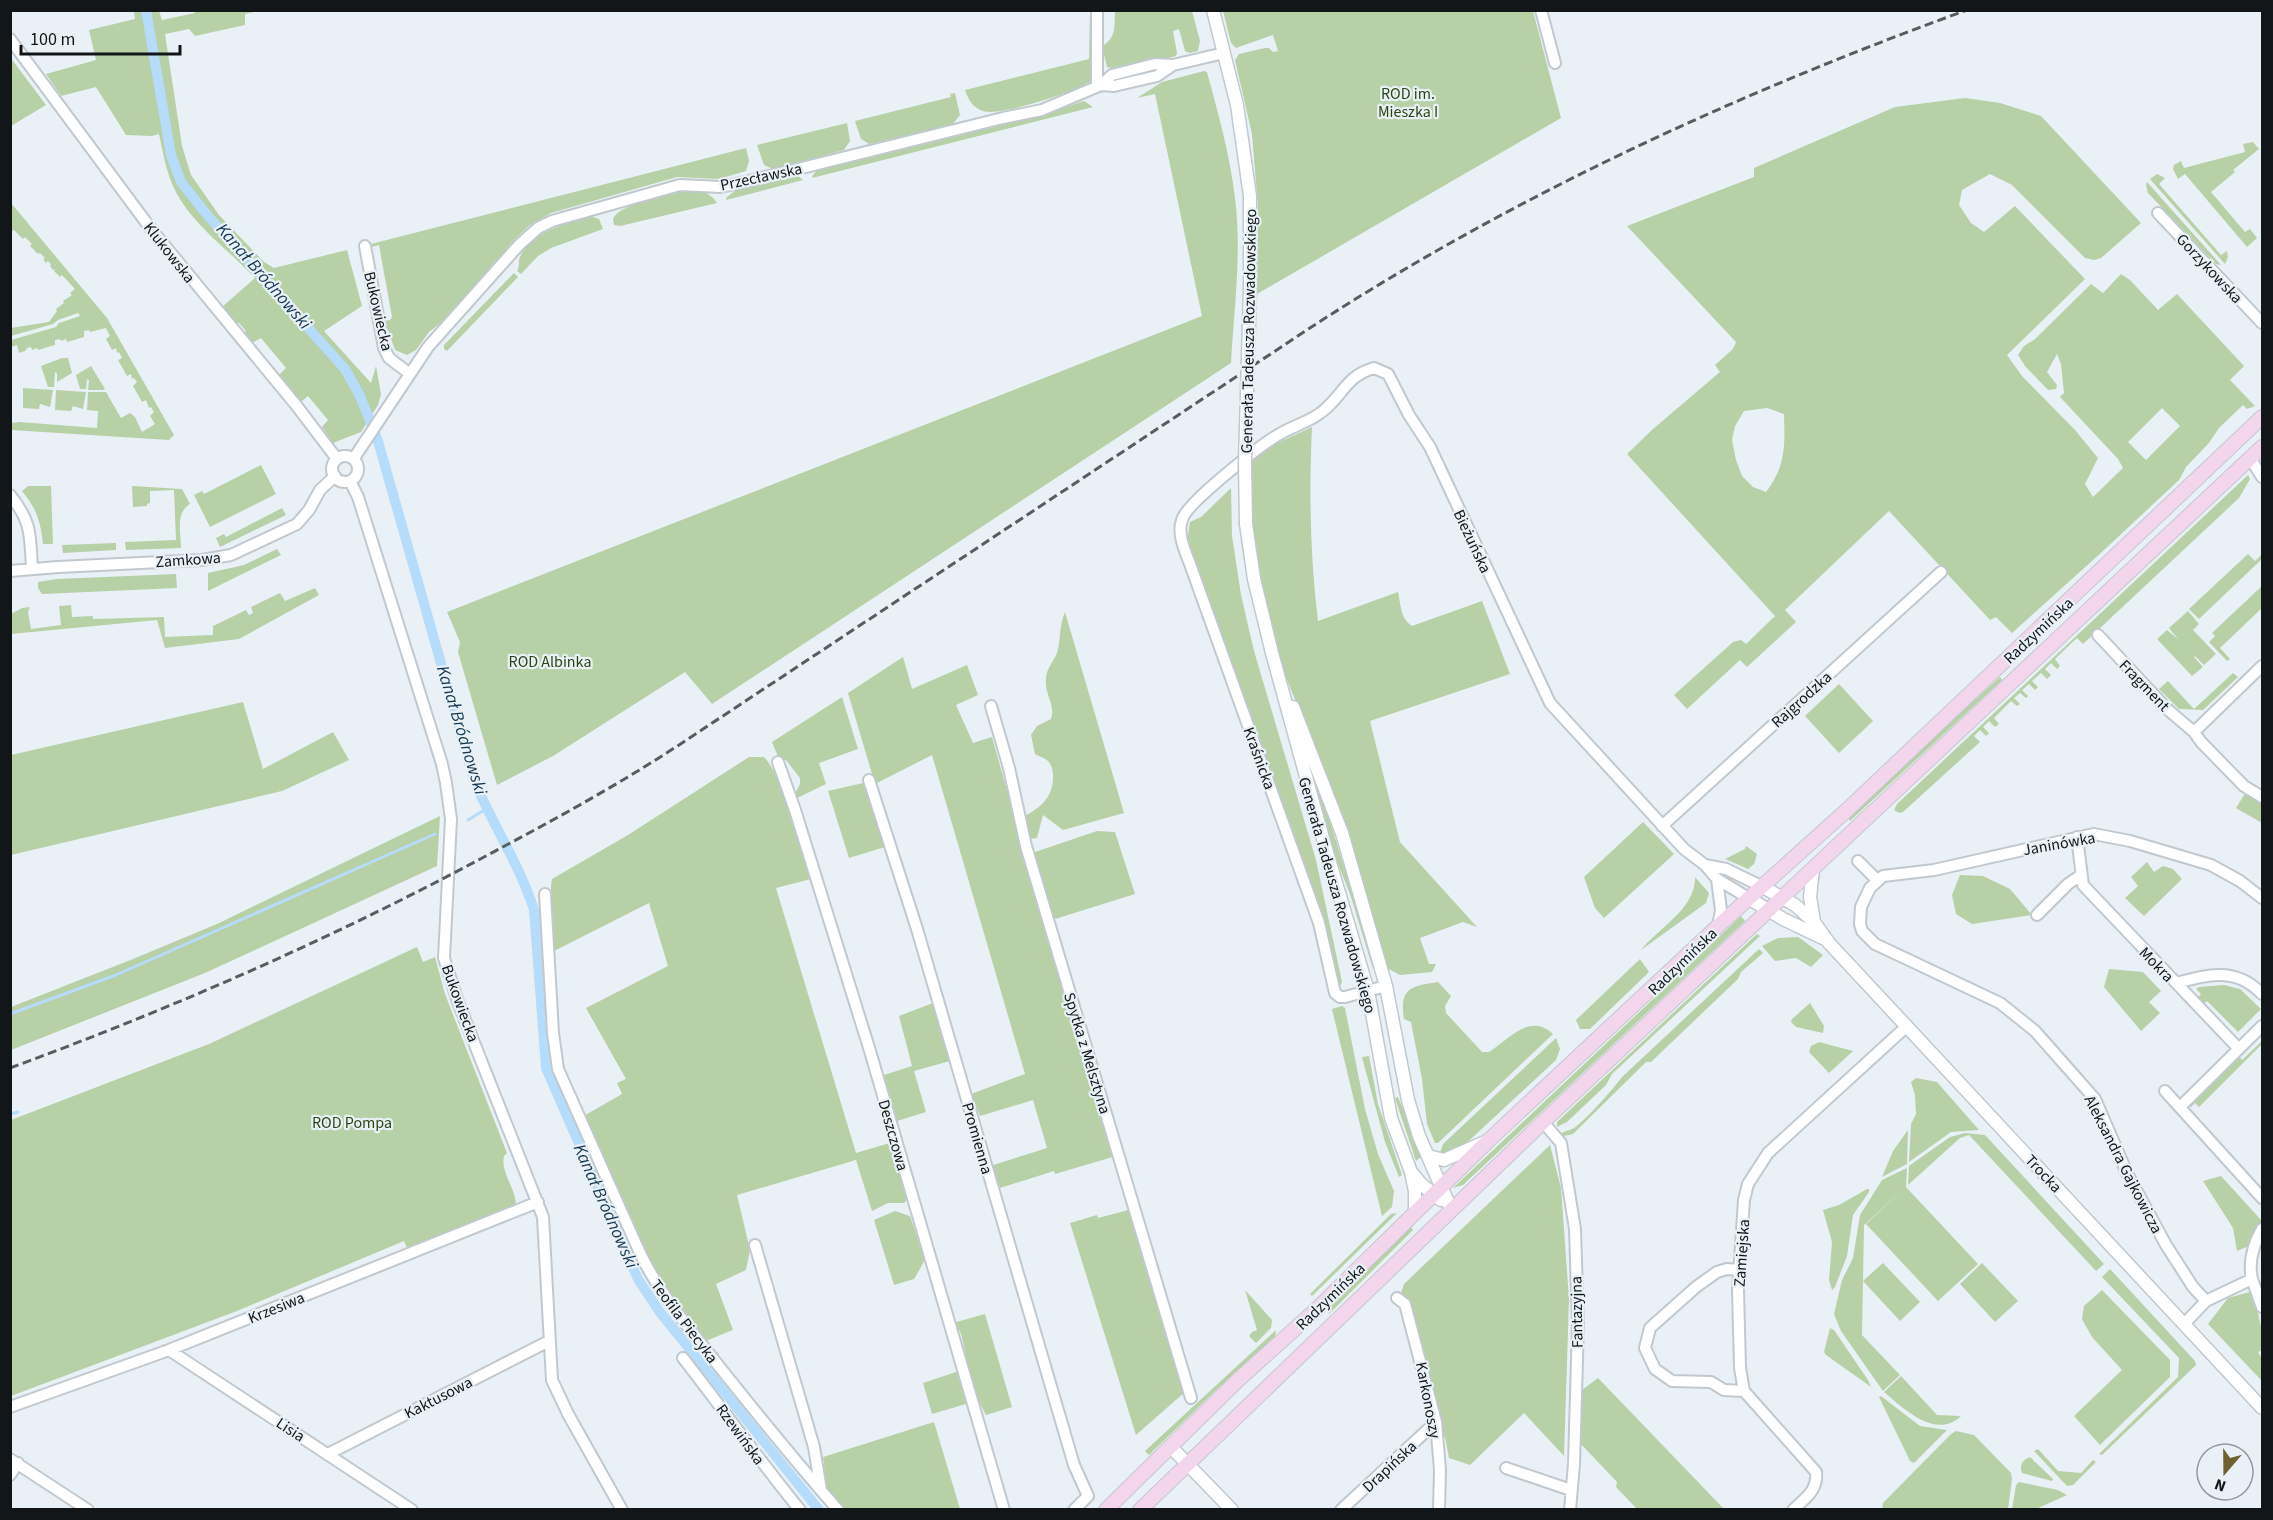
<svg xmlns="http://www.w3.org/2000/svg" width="2273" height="1520" font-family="'Source Sans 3',sans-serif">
<rect width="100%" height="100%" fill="#e9f1f7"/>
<!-- green -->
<path fill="#b7d0a6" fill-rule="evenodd" d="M134 11H159L162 20 195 13V11H258L245 14V25L195 36 189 29 165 34 182 146 191 175 219 215 264 262 274 268 347 250 362 306 324 331 371 383 376 366 381 394 378 405 361 432 333 443 322 427 328 420 308 396 301 402 278 376 286 368 261 338 252 343 244 334 246 331 239 323 235 324 222 307 255 278C228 249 191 224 174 188 166 171 163 152 159 134L152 136 126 135 96 87 61 96 46 74 96 60 89 30 135 19Z
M1090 11H1094L1092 81C1076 91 1000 117 983 111 973 108 968 99 965 90L1089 59Z
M1115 11H1192L1200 41 1198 51 1189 53 1185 51 1179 29 1173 31 1177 53 1176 56 1119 70 1107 67 1102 46C1117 38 1114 26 1115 11Z
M1223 11H1533L1561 118 1257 294 1258 207 1252 134 1235 60 1239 54 1265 48H1269L1273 52 1278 51 1273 35 1236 48 1231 43Z
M10 57 46 105 11 126H10Z
M1204 71 1207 72C1218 113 1230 155 1235 198 1242 252 1234 309 1231 363L712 704 685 672 553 756 497 785 458 652 460 642 447 612 1202 316 1155 94 1137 98 1162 82Z
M955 93 960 115 952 125 869 144 861 139 855 121 951 97 950 94Z
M1965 98 2000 103 2041 116 2141 223 2101 258 2094 260 2085 258 2012 185 1990 174 1962 190 1959 205 1971 223 1984 232 2015 206 2085 279 2007 355 2022 376 2075 430 2098 458 2085 484 2093 497 2123 468 2118 459 2060 397 2064 393 2061 364 2057 354 2047 372 2057 385 2056 389 2048 390 2025 366 2018 355 2024 346 2035 339 2091 284 2103 293 2121 274 2130 280 2158 310 2177 294 2244 366 2230 380 2255 406 2247 409 2243 405 2219 428 2209 443 2186 467 2179 480 2103 551 2012 633 1996 617 1990 620 1889 511 1785 610 1796 622 1747 667 1740 660 1687 709 1674 695 1733 642 1741 640 1746 644 1775 616 1627 454 1653 429 1720 372 1715 365 1733 349 1736 342 1627 226 1754 177V168L1895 107ZM1767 408 1784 414C1785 445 1786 466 1766 492L1753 487 1742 476 1736 460 1732 440 1735 426 1744 411ZM2162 408 2180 426 2146 460 2128 442Z
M1084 101 1093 107 812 178 813 175 818 169 1040 116Z
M847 123 850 141 844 150 773 169 764 165 757 145Z
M2253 142 2259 149 2233 170 2235 172 2211 192 2245 232 2250 229 2257 238 2247 247 2185 174 2178 179 2173 169 2174 165 2181 161 2184 168 2245 152 2243 144Z
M746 148 749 161 746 171 719 179 677 177 551 213 529 226 511 243 493 267 446 319 429 332 416 350 407 355 395 350 385 321 390 320 392 317 379 245 372 247 371 244Z
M2157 174 2165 178 2159 184 2221 255 2227 251 2228 257 2225 264 2150 179Z
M797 175 803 180 726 200 727 197 736 190Z
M2147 182 2221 265 2216 264 2148 193 2146 185Z
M684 191C698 191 709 190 717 203L620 226 614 225 613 219C619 204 668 194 684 191Z
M11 203 107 318 174 435 169 440 11 430V423L19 422 97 428 98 411 87 410 88 392H106L121 418 130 413 135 417 142 432 155 424 150 416 154 412 151 407 149 408 146 400 142 402 133 386 137 382 134 378 132 379 131 374 127 376 118 360 122 358 119 352 117 353 116 348 112 350 106 339 110 336 106 328 90 332 89 330 84 331V337L67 342 66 339 61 341 60 339 55 340V345L38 350 37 348 32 350 31 347 27 348 25 351 19 353 17 345 11 347V340L56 327 59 323 80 316 78 313 58 320 53 324 11 336V328L49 322 57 311 56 309 64 303 63 301 72 295 70 293 75 289 62 275 60 277 54 271 55 269 53 270 50 266 51 264 48 261 46 263 43 259 45 258 40 253 38 254 30 246 32 244 25 237 23 239 14 230 11 232Z
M590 216 599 219 603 229 551 248 538 256 521 274 517 271C520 266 518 262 520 257 531 231 566 224 590 216Z
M514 273 518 277 447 351 444 349V345Z
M62 358H68L72 373 57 382V373L55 372 54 387H48L41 366Z
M91 366 105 389 103 390H88L89 380 87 379 86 389H80L76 375Z
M23 388 53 390 50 407 40 404 39 409 23 408Z
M56 390 86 392 83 409 73 406 71 411 55 410Z
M1312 427C1309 492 1310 556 1318 621L1398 592C1401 605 1400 618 1412 626L1482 601 1510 674 1370 721 1400 842 1477 927 1463 922 1420 938 1429 964H1436L1432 972 1400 975 1387 968 1339 806 1280 663 1256 562 1252 519V457L1264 449Z
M261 465 276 494 210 527 194 495 202 491 204 494Z
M2248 475 2250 479 2239 498 2083 644 2077 638 2055 659 2060 666 2057 669 2051 663 2045 669 2051 675 2047 679 2041 673 2032 681 2038 687 2035 690 2029 684 2022 690 2028 696 2026 698 2020 693 2014 698 2020 704 2017 706 2011 701 1994 718 1999 724 1995 727 1989 721 1983 727 1989 733 1986 736 1980 730 1974 736 1980 742 1903 812 1899 813 1894 810 1897 804Z
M28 486H51L53 544H43C41 523 36 507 22 491Z
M132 486 182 489 190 504C175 513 181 533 181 548L126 550 125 542 176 540 174 490 150 491V503L147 504V506L133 507Z
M1231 488 1232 536 1241 595 1254 651 1316 860 1342 982 1340 986H1338L1320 910 1187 542 1190 522 1201 517Z
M282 508 286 515 220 547 216 538 224 534 226 537Z
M116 543V550L63 553 62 545Z
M277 549 281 555 208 591V573L244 565Z
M2248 554 2255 561 2262 554V559L2199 619 2189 609Z
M176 574 177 588 42 594 38 588V582L57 579Z
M2262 586V608L2220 648 2230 659 2227 661 2209 642 2215 636 2212 633Z
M315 588 319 595 239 639 165 648 157 620 11 634V614L22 608 30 607 28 612 31 629 61 625 59 606 71 605 72 617 93 616V619L164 617 165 637 213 635V626L246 610 249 615 253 613 251 607 280 593 285 601Z
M2188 611 2199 624 2193 630 2216 654 2204 665 2195 656 2194 657 2203 667 2192 676 2157 639 2167 630 2178 639 2169 628Z
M1065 612 1124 813 1063 830 1043 815 1037 838 1029 839 1025 816C1042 807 1054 796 1053 774 1053 770 1051 764 1048 761 1045 758 1038 756 1035 754L1031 735 1037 726 1051 719C1056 704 1044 694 1046 679 1046 669 1054 661 1057 653 1061 639 1059 625 1065 612Z
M903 657 912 689 967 665 978 695 956 705 973 743 992 737 1037 897 1116 1156 1055 1174 1054 1171 1000 1188 993 1165 1047 1148 1033 1100 980 1116 971 1094 1025 1074 932 755 875 784 848 693Z
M2233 673 2238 677 2203 710 2179 709 2159 689 2168 681 2194 709Z
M2000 677 2002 680 1850 821 1849 819 1869 796Z
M1839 684 1873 721 1839 753 1805 716Z
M842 697 858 749 819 763 826 784 795 799 794 796 800 784V778L786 760 779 759 772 742Z
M243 702 263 769 333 732 349 760 282 791 11 855V755Z
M749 757H764C786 781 802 846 811 879L776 888 856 1153 893 1142 908 1198 904 1203H888L872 1211 856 1160 737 1195 750 1250 746 1270 716 1284 733 1330 703 1342 661 1287 582 1117 622 1094 617 1083 626 1079 586 1008 668 966 649 903 552 952 551 887 552 879 628 835Z
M1307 758 1325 805 1372 958 1373 969 1350 894 1331 846Z
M863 783 872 802 885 847 849 858 828 791Z
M2246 792 2262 800V823L2236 808Z
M440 816 437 866 205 973 11 1050V1007L133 959 217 924Z
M1643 822 1674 854 1604 918 1595 908 1584 877Z
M1097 831 1115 832 1135 894 1052 920 1032 853Z
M1746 846 1757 854 1754 864 1748 869 1725 859 1745 849Z
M2147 862 2154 872 2163 866 2173 869 2182 879 2144 916 2125 898 2138 886 2131 877Z
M1960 875 1983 876 2010 889 2032 915 1972 924 1956 914 1952 895Z
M1695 877 1709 893 1706 903 1641 950C1657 929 1696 909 1695 877Z
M1741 916 1745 921 1463 1185 1453 1188Z
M1757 934 1760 936 1612 1074 1606 1085 1567 1122 1557 1127V1122Z
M1798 937 1823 955 1811 967 1796 958 1775 961 1762 946 1778 938Z
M417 947 423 962 435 957 445 994 507 1153 504 1156C500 1172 516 1188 516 1206L407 1248 404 1241 237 1311 11 1396V1120L209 1044Z
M1759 949 1763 953 1741 972 1738 979 1651 1062H1646L1573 1134 1564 1136 1561 1134C1565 1130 1569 1131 1574 1128 1586 1120 1613 1089 1622 1077Z
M1640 959 1649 972 1590 1029H1580L1576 1020Z
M2109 969 2143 972 2161 991 2149 1002 2160 1013 2141 1031 2104 987Z
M1438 982 1451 996 1445 1006 1446 1013 1482 1052H1489C1509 1039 1530 1012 1553 1034L1438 1143H1435L1427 1124 1422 1079 1411 1022 1404 1019C1399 988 1411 986 1438 982Z
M2224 985 2240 989 2261 1009 2238 1032 2207 1001 2201 1006 2197 998 2201 994 2196 989 2199 987Z
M933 1003 950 1061 914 1071 926 1112 894 1122 881 1076 912 1066 899 1016Z
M1810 1003 1824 1026 1823 1033 1796 1027 1791 1022 1792 1019Z
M1342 1006 1345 1008 1365 1109 1378 1154 1394 1191 1392 1207 1382 1216 1332 1009Z
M1556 1038 1560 1049 1556 1060 1459 1150 1446 1154 1440 1153 1443 1144Z
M2262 1041V1044L2199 1107 2195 1103 2191 1107 2187 1104 2237 1054 2242 1060Z
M1819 1042 1853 1051 1829 1073 1809 1052 1811 1046Z
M1369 1056 1378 1104 1402 1175 1399 1177 1385 1142 1363 1061 1362 1057Z
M1916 1078 1937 1082 1979 1130 1951 1132 1909 1162 1911 1124 1916 1114 1915 1095 1911 1082Z
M1398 1097 1422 1156 1416 1161 1395 1098Z
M1908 1130 1907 1164 1882 1177 1893 1151Z
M1965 1133 1985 1135 2104 1264 2096 1271 1969 1135 1960 1138 1908 1185 1909 1166 1950 1137Z
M1550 1145 1561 1188 1569 1299 1564 1456 1524 1413 1470 1465 1449 1458 1445 1437 1442 1439 1408 1298 1401 1293 1404 1284Z
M1907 1168 1906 1187 1864 1225 1862 1335 1900 1375 1883 1391 1841 1331 1834 1314 1842 1280 1853 1258 1860 1215 1882 1180Z
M2221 1176 2262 1221 2251 1245 2237 1251 2233 1228 2203 1181Z
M1906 1187 1978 1264 1938 1301 1866 1224Z
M1867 1189H1869V1192L1853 1215 1847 1256 1835 1287 1832 1290 1829 1280 1832 1242 1823 1210 1839 1205Z
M1132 1209 1185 1392 1136 1435 1070 1223 1097 1215 1098 1218Z
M895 1211 910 1216 925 1260 914 1279 894 1285 874 1220Z
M1397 1213 1312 1296 1310 1294 1391 1214Z
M1411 1227 1413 1230 1329 1314 1326 1310Z
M1883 1263 1920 1302 1900 1321 1863 1281Z
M1982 1263 2018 1301 1995 1322 1960 1284Z
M2110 1269 2195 1361 2196 1365 2102 1455 2099 1454 2178 1377 2179 1358 2102 1277Z
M1245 1290 1272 1320 1271 1328 1256 1343 1249 1336 1252 1332 1257 1330Z
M2102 1290 2170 1360V1377L2100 1445 2074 1416 2122 1370 2092 1337 2082 1319 2084 1306Z
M2253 1291 2262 1331V1350L2258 1352 2262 1359V1381L2208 1324 2228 1298Z
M985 1314 1012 1407 986 1415C971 1389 968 1362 961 1334 960 1330 956 1327 953 1323Z
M1830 1328 1834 1330 1868 1380 1871 1387 1826 1355 1824 1352Z
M1276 1330 1275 1337 1216 1390 1149 1455 1145 1451Z
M959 1371 969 1403 932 1414 923 1383Z
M1901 1376 1937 1415 1961 1416C1936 1440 1904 1409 1884 1392Z
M1598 1378 1724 1509H1637L1616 1487 1617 1482 1580 1443 1582 1390Z
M1881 1396 1920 1426 1947 1430 1914 1463 1910 1461 1879 1397Z
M934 1422 960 1509H843L827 1492 823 1457Z
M1956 1431 1974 1435 2011 1473 2012 1479 2008 1509H1882L1883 1503 1951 1434Z
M2038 1449 2058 1471 2081 1473 2093 1460 2096 1462 2073 1485 2067 1486 2034 1451Z
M2030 1457 2053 1479 2052 1481 2022 1473C2019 1466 2023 1459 2030 1457Z
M2019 1482 2058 1490 2067 1495 2036 1509H2012L2016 1485Z"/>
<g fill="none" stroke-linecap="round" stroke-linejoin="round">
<!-- stream -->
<path stroke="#b5dcfb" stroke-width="3" d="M468 820 486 809
M10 1014 116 975 435 834
M10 1114 18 1112"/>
<!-- canal -->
<path stroke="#b5dcfb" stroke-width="10" d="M146 10 171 155 181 182 208 216 345 369 360 396 378 441 474 780C492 824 520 865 534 910L546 1068 638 1279 659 1311 819 1510"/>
<defs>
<path id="minor" d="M1541 10 1555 63
M10 39 151 229 296 405 337 459
M1101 85 1112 75 1155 64 1173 65 1224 53
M1097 86V10
M2158 213 2262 323
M365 246 384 348 389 358 410 374
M332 469a13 13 0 1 1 26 0a13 13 0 1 1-26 0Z
M354 458 428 347 519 245 538 228 552 221 680 185 720 187 745 182 1003 118 1042 110 1101 85 1114 86 1157 76 1173 65
M2250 458 2262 477
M350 481 358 497 442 764 446 783 451 819 444 958 458 1002 543 1217 552 1380 568 1414 622 1510
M10 495C32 522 30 535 32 569
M10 571 58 567 202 560 231 555 297 524 309 510 320 490 335 476
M2098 635 2167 709 2194 732 2201 742 2244 786 2262 797
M991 706 1009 768 1026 846 1191 1398
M2194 732 2262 666
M778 762 795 810 870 1051 1004 1510
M869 780 917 929 1074 1465 1088 1496 1074 1510
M1662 826 1941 572
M2077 837 2083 885 2239 1049
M1858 861 1877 880
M1705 865 1726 869 1763 887
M1717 879 1721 910 1718 926
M545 894 553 1033 558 1069 640 1253C660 1295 690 1329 718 1365 757 1414 797 1463 838 1510
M2037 915 2068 884 2081 875
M2176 983C2210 974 2236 967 2262 994
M1386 986 1345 997H1340L1335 993 1319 923 1190 564C1185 551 1177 534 1182 520 1186 503 1261 445 1278 435 1292 426 1310 422 1323 411 1344 394 1346 376 1374 368L1388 374 1409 415 1430 447 1550 703 1684 849 1705 865 1717 879 1750 899
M2165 1091 2262 1198
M2180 1107 2262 1026
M1543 1122 1561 1143 1575 1229 1578 1325 1574 1464 1570 1510
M755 1245 814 1447 821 1490
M1740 1270 1727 1269 1717 1272 1696 1287 1650 1328 1645 1348 1655 1369 1672 1381 1711 1382 1724 1390 1744 1391
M2252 1279 2262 1307
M1397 1298 1405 1304 1436 1422 1440 1470 1439 1510
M2206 1301 2193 1287 2166 1245 2127 1173 2095 1099 2035 1031 2000 1003 1875 944 1862 931 1860 924 1861 907 1870 888 1883 876 1934 870 2094 834 2130 841 2211 865 2240 881 2262 898
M2184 1324 2206 1301 2252 1279C2248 1261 2253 1245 2262 1229
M169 1350 412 1510
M683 1358C722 1408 759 1460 800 1510
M10 1407 169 1350 538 1202
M328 1454 549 1341
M10 1459 88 1510
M1506 1468 1571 1490
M10 1475 18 1463
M1341 1510 1436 1422
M1793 1510C1805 1498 1818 1491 1816 1472L1744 1391 1740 1368 1738 1290 1744 1200 1748 1184 1768 1153 1907 1026"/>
<path id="tertiary" d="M1213 10 1237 105 1250 196V288
M1246 524 1254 579 1272 653 1324 842 1368 991 1391 1118 1411 1172 1415 1191V1212
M1293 707 1342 833 1386 986 1408 1100 1419 1136 1451 1209
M1813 869 1810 897 1814 922
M1763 887 1795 905 1814 922 1829 943 2262 1408
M1750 899 1783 919 1825 939
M1428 1156 1444 1160 1485 1142
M1412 1173 1421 1184 1441 1200
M1170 1446 1232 1510"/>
<path id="secondary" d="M1106 1510 1238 1380 1317 1309 1489 1140 1718 926 1847 810 2262 417
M1140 1510 1543 1122 2262 447"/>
</defs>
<!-- minor casing -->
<use href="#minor" stroke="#c1c9cf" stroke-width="14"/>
<!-- tertiary casing -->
<use href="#tertiary" stroke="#c1c9cf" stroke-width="15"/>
<!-- secondary casing -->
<use href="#secondary" stroke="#c1c9cf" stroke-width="16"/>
<!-- minor -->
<use href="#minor" stroke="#fff" stroke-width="10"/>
<!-- tertiary -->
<use href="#tertiary" stroke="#fff" stroke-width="12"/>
<!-- secondary -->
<use href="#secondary" stroke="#f4d6ec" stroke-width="14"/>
<!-- rail -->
<path stroke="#575c5f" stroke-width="3" stroke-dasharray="9 4.5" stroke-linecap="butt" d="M10 1068C173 1008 331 939 484 857 552 821 620 784 685 741L1316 324C1519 193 1741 92 1967 10"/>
<defs>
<path id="tertiary-bridge" d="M1246 524 1245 463 1250 288"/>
</defs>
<!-- tertiary-bridge casing -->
<use href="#tertiary-bridge" stroke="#c1c9cf" stroke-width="15" stroke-linecap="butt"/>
<!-- tertiary-bridge -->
<use href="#tertiary-bridge" stroke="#fff" stroke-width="12"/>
</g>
<g text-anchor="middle" stroke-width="4.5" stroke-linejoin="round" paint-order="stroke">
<!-- park labels -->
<g font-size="16" fill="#2b4612" stroke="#e9f1f7">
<text x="1408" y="99">ROD im.<tspan x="1408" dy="18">Mieszka I</tspan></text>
<text x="550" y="667">ROD Albinka</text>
<text x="352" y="1128">ROD Pompa</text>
</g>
<!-- street labels -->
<g font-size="16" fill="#131618" stroke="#e9f1f7">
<text transform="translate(761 176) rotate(-12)" y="6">Przecławska</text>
<text transform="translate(170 252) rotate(52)" y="6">Klukowska</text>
<text transform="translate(2210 268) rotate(47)" y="6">Gorzykowska</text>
<text transform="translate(379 311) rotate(77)" y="6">Bukowiecka</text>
<text transform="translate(1248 331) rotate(-89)" y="6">Generała Tadeusza Rozwadowskiego</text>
<text transform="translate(1473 541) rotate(65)" y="6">Bieżuńska</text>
<text transform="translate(188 559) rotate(-4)" y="6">Zamkowa</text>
<text transform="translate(2038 630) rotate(-43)" y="6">Radzymińska</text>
<text transform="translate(2145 685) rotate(46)" y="6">Fragment</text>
<text transform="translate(1801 699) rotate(-42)" y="6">Rajgrodzka</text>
<text transform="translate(1260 758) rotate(70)" y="6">Kraśnicka</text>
<text transform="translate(2059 843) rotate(-10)" y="6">Janinówka</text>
<text transform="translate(1338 895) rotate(74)" y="6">Generała Tadeusza Rozwadowskiego</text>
<text transform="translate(1682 961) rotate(-44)" y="6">Radzymińska</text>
<text transform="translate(2157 964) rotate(46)" y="6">Mokra</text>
<text transform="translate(461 1003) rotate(70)" y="6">Bukowiecka</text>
<text transform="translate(1088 1053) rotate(73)" y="6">Spytka z Melsztyna</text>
<text transform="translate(894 1135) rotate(74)" y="6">Deszczowa</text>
<text transform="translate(978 1138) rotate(74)" y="6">Promienna</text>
<text transform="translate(2124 1164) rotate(63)" y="6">Aleksandra Gajkowicza</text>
<text transform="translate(2044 1173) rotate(47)" y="6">Trocka</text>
<text transform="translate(1741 1253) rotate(-86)" y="6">Zamiejska</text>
<text transform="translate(1330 1296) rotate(-44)" y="6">Radzymińska</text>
<text transform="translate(276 1307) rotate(-22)" y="6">Krzesiwa</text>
<text transform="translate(1576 1312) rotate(-91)" y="6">Fantazyjna</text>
<text transform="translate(685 1321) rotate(53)" y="6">Teofila Piecyka</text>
<text transform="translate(438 1397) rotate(-27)" y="6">Kaktusowa</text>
<text transform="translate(1429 1400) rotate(79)" y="6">Karkonoszy</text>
<text transform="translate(291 1429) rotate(33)" y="6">Lisia</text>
<text transform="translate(741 1434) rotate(54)" y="6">Rzewińska</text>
<text transform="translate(1389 1466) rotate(-43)" y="6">Drapińska</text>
</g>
<!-- water labels -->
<g font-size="18" font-style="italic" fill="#123953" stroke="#e9f1f7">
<text transform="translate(264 276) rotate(49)" y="6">Kanał Bródnowski</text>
<text transform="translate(462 730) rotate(73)" y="6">Kanał Bródnowski</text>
<text transform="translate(606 1206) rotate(66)" y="6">Kanał Bródnowski</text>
</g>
</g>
<!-- border -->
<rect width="2273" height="1520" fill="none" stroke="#131618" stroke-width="24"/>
<!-- north arrow -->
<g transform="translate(2225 1472) rotate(200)"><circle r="28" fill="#e9f1f7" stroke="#93999e" stroke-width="1.5"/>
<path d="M0-4.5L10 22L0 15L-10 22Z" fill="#6f612f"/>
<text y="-9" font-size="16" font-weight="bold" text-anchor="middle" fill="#131618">N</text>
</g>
<!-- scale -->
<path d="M21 45v9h159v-9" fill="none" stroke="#131618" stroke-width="3"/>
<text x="30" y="45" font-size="18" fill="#131618" stroke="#e9f1f7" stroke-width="4.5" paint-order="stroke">100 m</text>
</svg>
